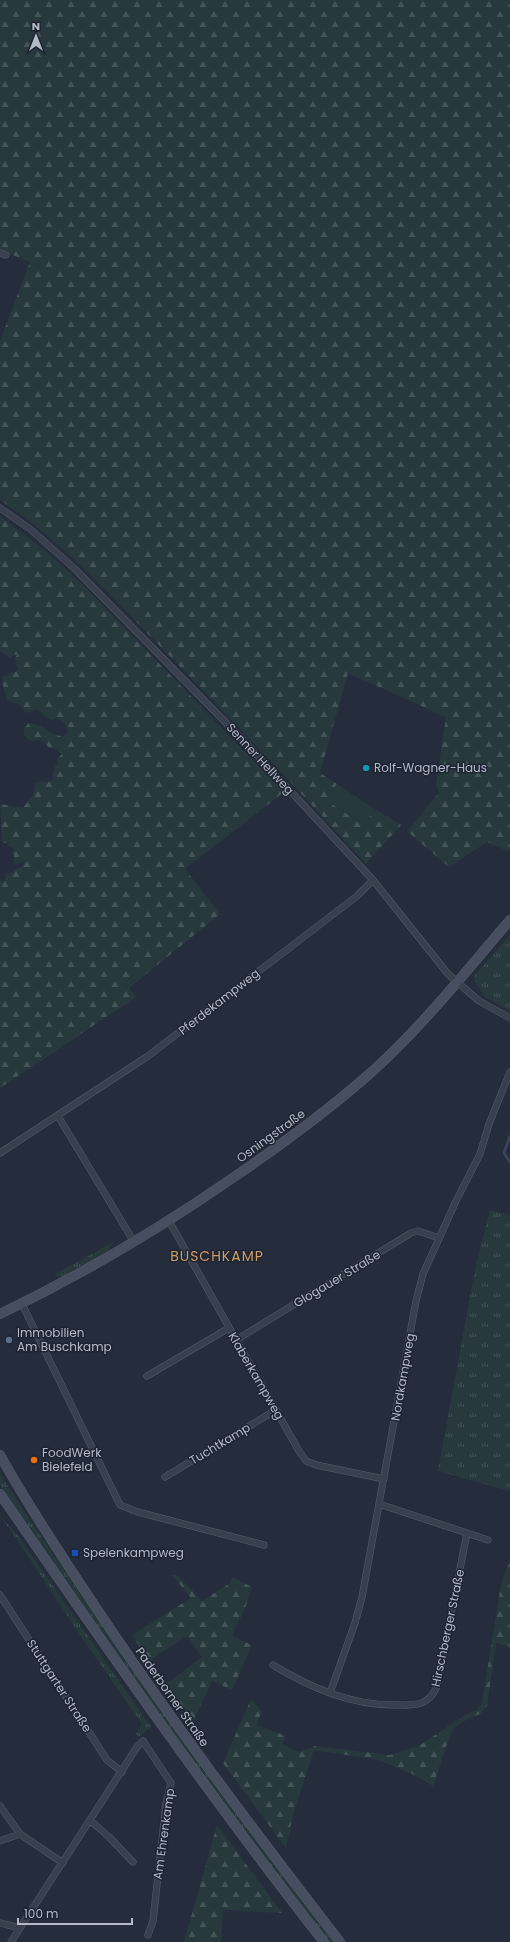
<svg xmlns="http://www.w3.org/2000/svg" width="510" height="1942" font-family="Poppins,sans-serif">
<defs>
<pattern id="grass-tufts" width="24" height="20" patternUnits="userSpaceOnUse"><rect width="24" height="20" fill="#27393d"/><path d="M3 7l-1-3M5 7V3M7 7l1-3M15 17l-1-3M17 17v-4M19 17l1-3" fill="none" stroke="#445458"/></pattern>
<pattern id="forest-firs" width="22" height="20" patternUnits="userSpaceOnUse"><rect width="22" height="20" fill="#27393d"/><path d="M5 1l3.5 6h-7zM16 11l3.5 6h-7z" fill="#445458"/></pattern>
</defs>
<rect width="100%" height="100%" fill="#252d3c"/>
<!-- grass -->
<path fill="url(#grass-tufts)" d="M510 935V1011L485 997 474 981 475 975Z
M490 1210 510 1215V1491L438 1471 476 1264Z
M115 1241 109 1247 110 1250 60 1277 54 1275Z
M0 1473 17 1501 156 1704 248 1830 333 1942H329L309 1917 188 1754 7 1496 0 1485Z
M0 1515 19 1537 151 1727 138 1737 136 1734 142 1724 80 1635 10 1529 0 1517Z"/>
<!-- forest -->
<path fill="url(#forest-firs)" d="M0 0H510V852L487 842 449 867 407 831 439 793 436 784 446 717 348 673 320 773 337 784 326 800 364 825 375 809 401 825 366 864C296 787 225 712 152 638 104 589 58 538 0 500V341L30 262 0 250Z
M0 516 49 554 83 585 284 792 185 869 220 914 129 988 136 997 0 1088V878L2 882 5 881 6 873H8L10 877 11 873H13L14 870 21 867 25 862 23 861 14 865V856L12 852 14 849 8 846 7 843H2L0 804 23 808 34 793 35 783 42 781 47 782 52 780 55 766 58 765 57 759 62 754 56 749 49 748 40 738 35 741H30L24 735V728L29 723C42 724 50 734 63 737L66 735 68 731 64 723 57 718 52 720 46 718 38 709 26 713 19 704 7 700 1 678C6 673 12 675 18 670L15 659 17 654 13 655 11 659 0 651Z
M510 1560V1647L496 1643 487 1706 480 1714 466 1720 455 1727 449 1738 433 1786 412 1774 379 1760 314 1750 293 1815 286 1848 223 1763 251 1699 262 1711 256 1725 286 1736 282 1744 299 1752 315 1746 390 1755 420 1745 467 1714 477 1710 482 1703 501 1584Z
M172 1575H177L202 1601 230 1583 232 1577 252 1587 246 1606 232 1636 252 1645 232 1690 212 1681 193 1722 166 1684 202 1657 187 1636 149 1661 132 1635 191 1598Z
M217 1825 282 1913 223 1910 221 1942H184Z"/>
<!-- pitch -->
<path fill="#27393d" d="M337 784 375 809 364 825 326 800Z"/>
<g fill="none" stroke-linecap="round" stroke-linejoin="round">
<!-- stream -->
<path stroke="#394763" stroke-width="2.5" d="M510 1136 504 1153 510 1162"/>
<defs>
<path id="street" d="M0 253 6 255
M0 508 30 529 74 568 242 739 373 880 448 974 479 1001 510 1018
M58 1116 134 1242
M0 1153 148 1056 357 896 373 880
M169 1221 299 1451 306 1461 316 1465 384 1479
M22 1304 120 1505 138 1512 264 1545
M236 1340 411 1233 418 1231 439 1238
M147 1376 229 1328
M165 1477 276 1410
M379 1504 488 1540
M0 1595 107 1760 122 1772
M273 1665C311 1688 352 1706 397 1705 416 1705 429 1706 437 1686L467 1533
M330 1693 355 1623 362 1597 416 1301 423 1274 456 1201 480 1154 489 1124 510 1072
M0 1806 20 1834 63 1863
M91 1821 109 1837 133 1862
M0 1841 20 1834
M0 1923 20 1928
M11 1942 137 1747 143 1741 171 1783 166 1803 153 1921 148 1935"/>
<path id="secondary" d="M0 1314C83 1274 161 1228 237 1175 285 1142 333 1107 376 1068 425 1023 467 970 510 920
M0 1455C25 1501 54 1544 83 1588 163 1710 251 1827 340 1942
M0 1494C105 1646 210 1797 324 1942"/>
</defs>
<!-- street casing -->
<use href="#street" stroke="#565d6b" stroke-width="7"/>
<!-- secondary casing -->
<use href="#secondary" stroke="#565d6b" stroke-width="10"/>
<!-- street -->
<use href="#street" stroke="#383f4d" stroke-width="6"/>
<!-- secondary -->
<use href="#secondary" stroke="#474e5f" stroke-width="9"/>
</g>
<!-- markers -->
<circle fill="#0f9aa8" stroke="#1d2432" stroke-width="1.5" cx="366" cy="768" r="4"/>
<circle fill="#5c6f8a" stroke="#1d2432" stroke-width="1.5" cx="9" cy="1340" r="4"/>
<circle fill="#e8710a" stroke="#1d2432" stroke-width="1.5" cx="34" cy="1460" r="4"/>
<rect fill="#1a4fb4" stroke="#1d2432" stroke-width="1.5" x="71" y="1549" width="8" height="8" rx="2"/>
<g text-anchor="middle" stroke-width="3" stroke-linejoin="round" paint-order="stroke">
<!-- street labels -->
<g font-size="12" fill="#b4bac8" stroke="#1d2432">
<text transform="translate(260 759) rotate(47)" y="4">Senner Hellweg</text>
<text transform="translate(219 1002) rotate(-38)" y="4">Pferdekampweg</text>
<text transform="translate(271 1136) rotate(-36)" y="4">Osningstraße</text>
<text transform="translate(337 1279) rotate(-31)" y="4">Glogauer Straße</text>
<text transform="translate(256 1376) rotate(60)" y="4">Klaberkampweg</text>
<text transform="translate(403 1377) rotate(-80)" y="4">Nordkampweg</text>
<text transform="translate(220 1444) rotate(-31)" y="4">Tuchtkamp</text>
<text transform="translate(448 1628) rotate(-78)" y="4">Hirschberger Straße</text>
<text transform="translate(59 1686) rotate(57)" y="4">Stuttgarter Straße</text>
<text transform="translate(172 1697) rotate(55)" y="4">Paderborner Straße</text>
<text transform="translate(164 1834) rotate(-82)" y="4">Am Ehrenkamp</text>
</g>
<!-- poi labels -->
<g font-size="12" fill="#b4bac8" stroke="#1d2432" text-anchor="start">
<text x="374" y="772">Rolf-Wagner-Haus</text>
<text x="17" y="1337">Immobilien<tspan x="17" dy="14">Am Buschkamp</tspan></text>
<text x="42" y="1457">FoodWerk<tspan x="42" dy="14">Bielefeld</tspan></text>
<text x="83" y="1557">Spelenkampweg</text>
</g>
<!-- quarter labels -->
<g font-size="14" letter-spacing="1" fill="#d09e66" stroke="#1d2432">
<text x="217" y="1261">BUSCHKAMP</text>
</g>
</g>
<!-- north arrow -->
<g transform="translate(36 36)" stroke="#1d2432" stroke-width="3" paint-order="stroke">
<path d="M0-3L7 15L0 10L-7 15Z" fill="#b4bac8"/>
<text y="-6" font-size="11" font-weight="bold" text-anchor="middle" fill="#b4bac8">N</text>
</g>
<!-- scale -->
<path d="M18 1918v6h114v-6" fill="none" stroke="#b4bac8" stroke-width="2"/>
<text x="24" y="1918" font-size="12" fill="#b4bac8" stroke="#1d2432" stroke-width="3" paint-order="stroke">100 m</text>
</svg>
